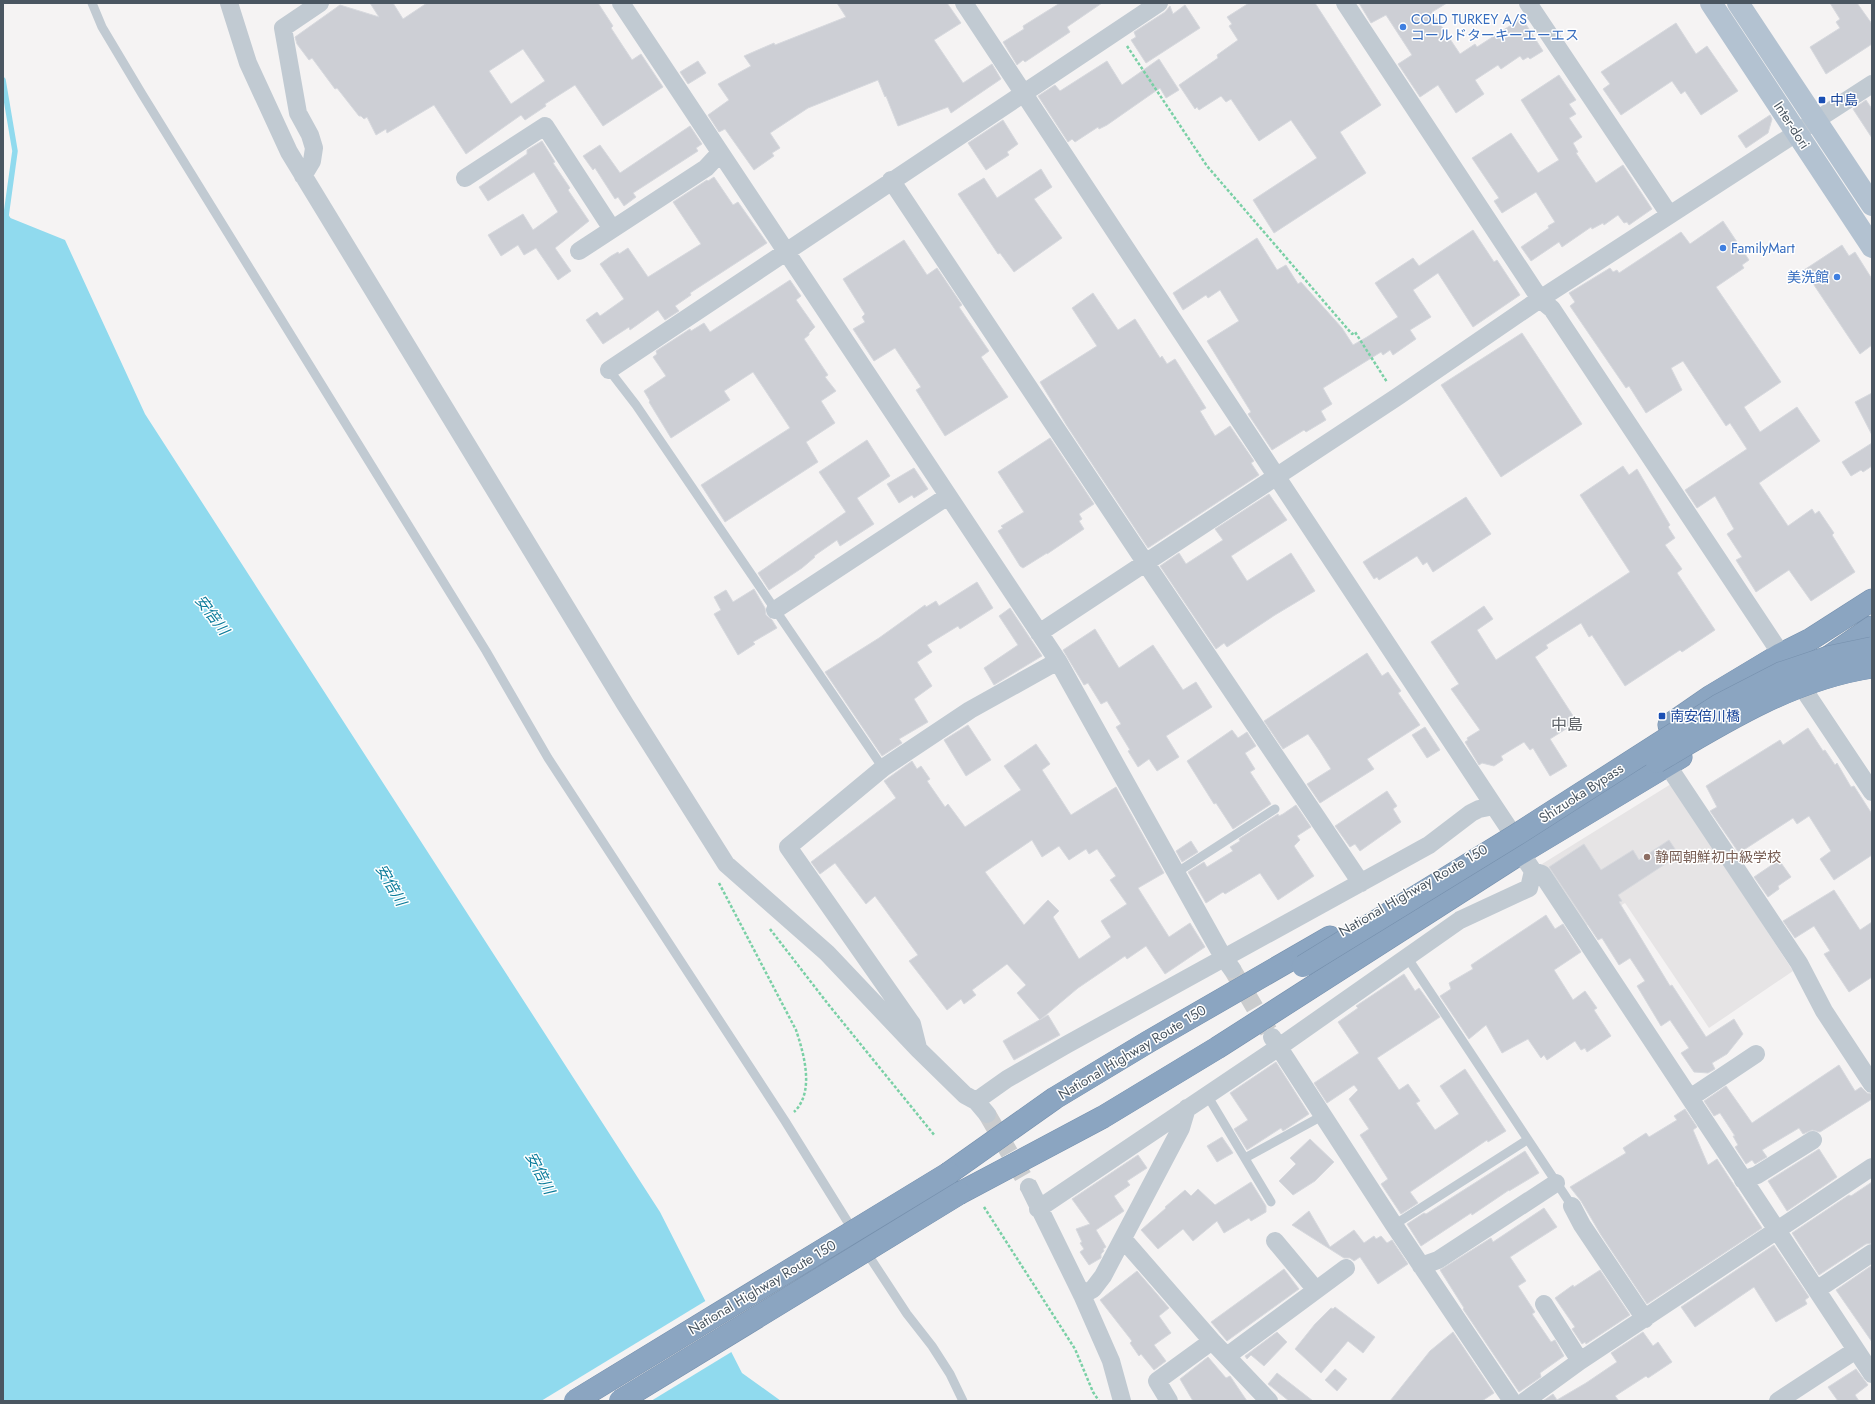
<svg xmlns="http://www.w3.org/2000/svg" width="1875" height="1404" font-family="Jost,'Noto Sans JP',sans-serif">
<rect width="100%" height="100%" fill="#f5f3f3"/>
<!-- education -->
<path fill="#e6e4e5" d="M1671 784 1793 971 1709 1028 1625 903 1583 928 1542 864Z"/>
<!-- water -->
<path fill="#90daee" d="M3 215 65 240 145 414 660 1212 742 1373 781 1401H3Z"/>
<!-- pier -->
<path fill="#f5f3f3" d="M707 1300 733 1351 651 1401H541Z"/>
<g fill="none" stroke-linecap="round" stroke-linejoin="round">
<!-- stream -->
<path stroke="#90daee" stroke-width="5.5" d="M3 80 15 151 6 216 9 221"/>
</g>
<!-- building -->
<path fill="#cdcfd5" stroke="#d7d9de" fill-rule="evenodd" d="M370 3H393L403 19 427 3H598L613 26 611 28 632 60 641 54 663 87 603 126 575 85 545 104 546 106 525 120 521 115 466 154 434 105 387 133 386 129 376 135 367 117 364 119 361 116H359L337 88 335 89 312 58 309 60 297 44 295 37 340 5 379 17ZM523 49 545 81 511 104 489 71Z
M837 3H947L961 23 934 40 963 83 992 64 1001 79 951 113 948 107 898 126 886 96 885 97 878 80 808 108 770 133 780 148 772 153 774 156 754 170 725 129 719 132 708 115 729 100 718 84 751 66 744 56 774 43 775 45 846 17Z
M1060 3H1102L1067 27 1070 32 1025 62 1023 60 1017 65 1003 42 1024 29 1023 26Z
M1249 3H1315L1381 105 1340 132 1366 173 1274 233 1253 200 1317 158 1291 120 1259 141 1231 99 1226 102 1221 96 1199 110 1197 107 1195 109 1179 85 1218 58 1217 55 1238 40 1229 26 1232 24 1227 17Z
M1359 3H1447L1432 12 1460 54 1475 44 1477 47 1522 18 1543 51 1530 59 1528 57 1523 60 1520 56 1501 69 1498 65 1475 80 1484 94 1456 113 1438 85 1420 97 1398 64 1412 55 1386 15 1371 23Z
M1830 3H1857L1872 24V44L1826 74 1810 47 1840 28 1836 22 1840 19Z
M1185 5 1200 28 1146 63 1131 40 1136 37 1134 32 1165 12 1170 6 1173 14Z
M1676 23 1696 54 1707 46 1738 91 1701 115 1685 91 1681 94 1672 81 1621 115 1603 89 1610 84 1601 72Z
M1159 59 1179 90 1166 98 1160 88 1107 125 1099 129 1098 127 1075 142 1072 139 1068 142 1038 96 1055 85 1060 91 1107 61 1122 85Z
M698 61 706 73 688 84 680 72Z
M1559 75 1576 100 1569 104 1576 114 1569 118 1582 137 1573 143 1578 152 1576 153 1596 183 1623 165 1652 209 1629 225 1627 222 1624 223 1618 215 1604 225 1603 223 1592 229 1591 227 1562 247 1559 242 1531 261 1521 247 1549 228 1548 226 1555 222 1536 192 1502 213 1494 201 1499 198 1472 158 1511 133 1538 173 1559 160 1521 100Z
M1866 100 1872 109V138L1853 109Z
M1770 115 1772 119 1768 133 1746 148 1738 136Z
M1003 120 1018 144 1007 152 1009 155 986 170 968 143Z
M690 126 702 144 696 148 698 151 633 193 636 197 624 206 618 197 615 199 595 168 593 170 583 156 600 145 620 173Z
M542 141 555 162 553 163 570 188 568 190 589 221 555 248 571 271 558 280 536 248 524 255 518 245 501 256 488 235 523 214 533 230 558 212 534 172 488 201 479 187 527 154V150Z
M1041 169 1052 187 1034 199 1062 238 1014 272 1000 253 998 254 958 194 984 178 997 198Z
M714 177 733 205 738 202 767 243 690 293 691 295 675 306 679 311 665 320 658 310 630 330 629 327 603 344 586 320 597 312 600 316 624 299 600 264 611 256 618 252 619 254 628 248 648 277 701 244 673 202 707 180 708 181Z
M1723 221 1749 260 1742 265 1744 268 1716 287 1781 382 1744 407 1760 432 1797 407 1820 441 1759 483 1788 526 1812 509 1815 514 1819 511 1834 533 1832 535 1855 572 1811 601 1789 570 1756 592 1736 560 1742 557 1727 534 1734 529 1715 496 1697 508 1685 490 1747 449 1730 423 1726 426 1683 361 1671 368 1682 390 1646 413 1629 386 1626 388 1570 306 1575 302 1569 293 1610 268 1613 272 1617 270 1619 273 1681 232 1690 244Z
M1473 230 1494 262 1497 260 1520 295 1473 327 1438 273 1413 290 1431 317 1410 330 1416 339 1393 355 1390 350 1383 355 1381 352 1323 388 1332 404 1321 411 1326 420 1306 432 1304 430 1272 450 1248 414 1251 412 1207 341 1239 321 1220 290 1208 298 1206 295 1183 310 1173 293 1257 238 1277 270 1286 265 1298 284 1301 282 1342 328 1353 345 1367 337 1398 317 1375 283 1413 258 1419 266Z
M904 240 927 275 937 268 962 305 959 307 989 351 981 357 1008 397 945 436 916 390 921 387 895 348 874 361 853 329 865 322 862 317 865 314 843 279Z
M1842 245 1849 256 1855 252 1872 279V345L1860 354 1804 270Z
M790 280 801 296 796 300 815 327 809 333V335L804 339 828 375 825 377 836 391 821 401 835 423 806 442 818 462 725 522 701 485 790 428 753 372 724 391 730 400 671 438 649 402 650 401 644 391 666 376 653 357 657 354 656 351 690 329 691 331 704 323 710 332Z
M1093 293 1118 330 1135 319 1160 358 1162 356 1167 364 1175 359 1206 408 1200 411 1215 436 1230 426 1254 461 1251 463 1259 475 1148 548 1067 426 1040 382 1097 346 1072 308Z
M1522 333 1582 424 1501 477 1441 385Z
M1872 393V435L1855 402Z
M1050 438 1094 504 1079 514 1082 519 1079 521 1084 529 1047 554V553L1023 568 1020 566 998 531 1003 528 1001 526 1024 512 998 472Z
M867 440 890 476 857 498 874 524 840 546 837 540 814 556 815 557 802 568 769 590 758 573 846 512 819 472Z
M1872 443V466L1863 472 1861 470 1851 476 1842 462Z
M1623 466 1629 475 1637 469 1670 525 1668 527 1675 538 1665 545 1682 569 1677 573 1715 630 1682 652 1680 650 1625 686 1592 635 1589 637 1581 623 1546 645 1548 648 1535 657 1577 722 1550 739 1567 766 1550 776 1533 748 1530 750 1524 742 1501 756 1503 760 1494 766 1482 763 1479 765 1465 742 1468 740 1467 738 1480 730 1451 689 1459 684 1431 642 1484 606 1493 619 1477 630 1496 660 1630 572 1580 495Z
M914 468 928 489 914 498 912 495 899 503 887 484Z
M1269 494 1287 520 1231 556 1247 581 1291 553 1315 591 1275 615 1227 647 1224 643 1216 649 1160 566 1179 553 1186 564 1223 540 1215 529Z
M1466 497 1491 534 1433 572 1427 562 1423 565 1417 556 1379 580 1377 577 1374 579 1363 562Z
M977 582 993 608 960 629 958 626 927 645 932 652 917 662 932 686 914 699 928 722 899 739 902 743 882 756 825 672 879 638 925 605 926 607 936 601 939 606Z
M754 589 765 608 766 615 772 620 777 628 753 642 755 644 738 655 714 614 721 610 714 597 726 590 733 602Z
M1010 608 1042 656 994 685 984 668 1018 645 999 616Z
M1095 629 1119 668 1153 645 1183 690 1196 682 1212 707 1166 736 1179 757 1157 771 1149 759 1138 767 1128 751 1130 750 1116 727 1121 724 1107 701 1101 704 1088 683 1084 685 1063 650Z
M1367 653 1382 676 1388 672 1401 691 1398 693 1420 725 1367 759 1374 769 1320 803 1307 784 1331 769 1319 750 1308 734 1283 749 1264 721Z
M968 725 991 760 966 776 944 740Z
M1425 727 1440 750 1427 758 1412 735Z
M1808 728 1823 751 1825 750 1835 765 1837 763 1851 787 1854 786 1872 814V855L1834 880 1820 859 1831 851 1809 816 1797 824 1793 818 1739 853 1710 811 1717 807 1706 786 1780 740 1783 745Z
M1232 730 1238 738 1247 732 1256 746 1245 753 1255 769 1250 772 1271 804 1233 829 1216 803 1214 804 1187 761Z
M1036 744 1050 764 1042 770 1071 815 1116 787 1164 873 1138 888 1169 937 1190 923 1205 947 1165 974 1146 946 1127 959 1125 956 1078 988 1040 1020 1017 993 1026 985 1007 964 972 990 976 995 964 1004 961 999 947 1010 909 961 918 955 875 896 866 904 835 863 820 874 811 862 896 798 884 781 912 761 917 769 921 766 930 779 927 781 945 807 948 804 965 827 1021 790 1004 766ZM1032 840 1042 857 1059 846 1069 860 1086 849 1089 854 1097 849 1116 876 1110 880 1127 904 1101 921 1111 937 1079 959 1053 917 1059 911 1048 900 1024 925 985 872Z
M1387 791 1397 806 1393 809 1401 822 1360 851 1355 844 1350 847 1335 826Z
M1296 805 1311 827 1297 836 1300 840 1294 846 1314 876 1278 900 1260 873 1225 894 1223 892 1206 903 1188 872 1204 862 1207 867 1233 851 1230 847 1240 841 1239 839 1278 814 1279 816 1283 814Z
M1669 840 1679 855 1618 895 1622 901 1619 902 1670 986 1672 985 1706 1037 1734 1019 1743 1034 1727 1054 1712 1063 1715 1069 1708 1073 1694 1072 1681 1053 1689 1048 1670 1020 1661 1026 1637 986 1645 981 1630 958 1619 965 1602 938 1598 940 1549 867 1584 844 1601 870 1633 850 1639 860Z
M1191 841 1198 852 1182 862 1176 851Z
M1779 860 1791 877 1778 886 1779 889 1768 897 1754 877Z
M1834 890 1860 930 1872 922V977L1849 992 1824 954 1830 951 1814 926 1795 938 1783 921Z
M1546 915 1555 929 1563 924 1581 952 1554 970 1573 1000 1585 991 1597 1008 1594 1010 1611 1036 1587 1052 1585 1048 1581 1050 1575 1041 1547 1060 1544 1055 1541 1058 1528 1039 1502 1053 1486 1025 1469 1039 1440 996 1451 989 1449 983 1473 969 1471 965Z
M1404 974 1415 991 1419 988 1440 1017 1377 1058 1399 1090 1408 1084 1420 1101 1416 1103 1435 1130 1459 1114 1440 1086 1465 1069 1506 1131 1488 1142 1487 1140 1410 1192 1418 1203 1401 1214 1381 1184 1388 1179 1360 1135 1369 1129 1349 1099 1358 1090 1354 1085 1327 1103 1314 1083 1359 1053 1338 1022 1358 1008 1356 1006Z
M1048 1015 1060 1035 1014 1060 1003 1041Z
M1276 1062 1309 1114 1283 1131 1281 1128 1247 1150 1234 1129 1248 1120 1230 1093Z
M1839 1065 1855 1091 1861 1087 1867 1093 1872 1094V1099L1820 1132 1812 1130 1803 1134 1799 1128 1762 1150 1767 1157 1755 1164 1752 1160 1746 1164 1735 1147 1738 1145 1733 1136H1735L1720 1113 1714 1116 1704 1101 1726 1086 1752 1123Z
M1685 1109 1697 1127 1693 1130 1708 1165 1717 1159 1762 1228 1647 1304 1601 1235 1581 1201 1570 1187 1626 1153 1623 1148 1646 1133 1649 1137 1677 1120 1674 1116Z
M1222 1137 1233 1153 1217 1162 1207 1146Z
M1310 1139 1334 1162 1315 1181 1293 1195 1279 1181 1296 1164 1290 1158Z
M1819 1149 1837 1177 1787 1211 1768 1181Z
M1525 1151 1539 1173 1509 1191V1190L1472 1215 1471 1213 1421 1246 1407 1224 1424 1213 1426 1214Z
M1138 1155 1147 1168 1127 1181 1130 1185 1114 1196 1124 1211 1096 1230 1106 1247 1103 1249 1104 1251 1101 1254V1258L1089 1265 1080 1252 1084 1249 1080 1243 1082 1242 1076 1229 1090 1224 1072 1199Z
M1251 1182 1266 1206V1212L1251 1221 1249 1218 1224 1233 1217 1221 1193 1241 1183 1229 1158 1249 1141 1230 1166 1208 1165 1207 1185 1190 1191 1196 1198 1189 1215 1205Z
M1872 1182V1243L1866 1244 1819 1275 1792 1233 1849 1195 1851 1196Z
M1544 1208 1557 1227 1510 1257 1526 1281 1518 1286 1535 1312 1532 1314 1551 1342 1555 1340 1564 1356 1540 1373 1541 1377 1519 1392 1463 1309 1464 1308 1440 1270 1491 1238 1493 1242Z
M1309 1211 1330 1247 1354 1230 1364 1243 1374 1236 1376 1239 1381 1236 1387 1243 1392 1240 1408 1264 1378 1284 1360 1257 1354 1261 1350 1258H1344L1292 1225Z
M1774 1245 1809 1297 1805 1300 1807 1304 1776 1322 1754 1287 1695 1327 1681 1307Z
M1871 1266 1872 1267V1342L1836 1290Z
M1284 1269 1299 1289 1227 1341 1211 1322Z
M1600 1270 1630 1315 1586 1344 1585 1342 1582 1344 1572 1329 1575 1327 1555 1298 1573 1285 1574 1287Z
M1137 1271 1169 1308 1159 1316 1171 1333 1154 1345 1166 1361 1154 1370 1141 1354 1139 1356 1130 1343 1132 1341 1100 1300Z
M1335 1307 1375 1337 1363 1353 1348 1341 1321 1373 1295 1349 1315 1324 1331 1308 1333 1309Z
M1277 1332 1287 1342 1264 1366 1251 1355 1247 1359 1245 1356Z
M1453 1332 1494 1393 1482 1401H1390L1430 1351Z
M1643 1332 1653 1346 1658 1342 1672 1362 1648 1378 1646 1376 1615 1396 1619 1401H1543L1553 1394 1557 1400 1586 1383 1617 1362 1611 1353Z
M1208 1357 1226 1378 1230 1376 1247 1401H1193L1180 1379Z
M1335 1369 1347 1379 1337 1391 1325 1380Z
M1856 1369 1868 1385 1855 1395 1859 1401H1838L1828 1387Z
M1277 1373 1313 1401H1289L1268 1384Z"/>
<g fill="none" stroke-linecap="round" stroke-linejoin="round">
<!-- street-tunnel -->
<path stroke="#caccce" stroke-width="18" stroke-dasharray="18 9" stroke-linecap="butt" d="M1232 969 1272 1037
M987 1114 1029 1187"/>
<defs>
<path id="highway" d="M1827 658 1872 627
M1669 725 1711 696 1781 654 1811 639 1872 600
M949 1173 1055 1098 1148 1042 1330 937
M960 1193 1103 1117 1217 1048 1521 853 1681 757"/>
</defs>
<!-- highway casing -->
<use href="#highway" stroke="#7690ad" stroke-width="23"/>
<!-- path -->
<path stroke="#7ad0a6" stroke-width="2.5" stroke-dasharray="3 2" stroke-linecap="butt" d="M1127 46 1207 166 1352 334 1355 332 1387 382
M719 883 796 1030C804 1054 815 1092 794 1112
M770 929 828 1004 935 1136
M984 1207 1075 1349 1093 1392 1099 1401"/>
<!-- lane -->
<path stroke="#c1cad2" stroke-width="9" d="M92 3 102 27 142 94 486 651 548 758 785 1121 854 1232
M609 370 636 405 883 768
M1176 873 1275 809
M1407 957 1572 1206
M1207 1095 1271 1202
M1245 1158 1322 1116
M1394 1225 1527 1140
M865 1250 907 1314 932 1346 950 1374 963 1401"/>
<!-- street -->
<path stroke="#c1cad2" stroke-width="18" d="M229 3 248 63 289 152 625 704 726 864 827 953 918 1049 965 1095 976 1101 1007 1079 1066 1045 1429 845 1471 813 1479 809 1494 806 1512 833
M621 3 1058 661 1223 957 1232 969
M964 3 1494 806
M1345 3 1540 299 1552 309 1781 654
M1528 3 1669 214
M303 176 312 161 314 148 310 135 298 113 283 28 320 3
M465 178 545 126 612 229
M891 180 1145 562 1361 883
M579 251 706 168 720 153
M609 370 1159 3
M775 610 948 496
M1039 633 1397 397 1540 299 1872 84
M1796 678 1872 792
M1668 766 1799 963 1824 1011 1872 1084
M1533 871 1542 874 1872 1374
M1272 1037 1394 1225 1512 1401
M918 1048 912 1024 788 847 883 768 970 710 1058 661
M1690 1098 1756 1054
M976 1101 987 1114
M1743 1180 1757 1175 1813 1140
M1029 1187 1082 1295 1111 1361 1122 1401
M1572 1206 1582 1225 1645 1319
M1038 1209 1279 1047 1460 920 1529 888 1533 871 1521 853
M1123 1239 1212 1341 1269 1401
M1275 1241 1316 1290
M1421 1266 1438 1260 1556 1183
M1818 1289 1872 1253
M1082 1295 1093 1289 1103 1276 1181 1128 1187 1108
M1544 1304 1580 1361
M1227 1356 1346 1268
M1169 1401 1157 1381 1212 1341
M1525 1401 1580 1361 1872 1167
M1778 1401 1856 1350"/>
<!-- primary -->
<path stroke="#b3c2d1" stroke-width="22" d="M1711 3 1872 247
M1738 3 1872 205"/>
<!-- highway -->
<use href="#highway" stroke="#8ba5c1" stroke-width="22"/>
<defs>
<path id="highway-bridge" d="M1657 762C1724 722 1793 679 1872 667
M1303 966 1516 835 1719 705 1781 673 1829 657 1872 648
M575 1401 949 1173
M620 1401 960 1193"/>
</defs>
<!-- highway-bridge casing -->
<use href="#highway-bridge" stroke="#7690ad" stroke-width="23" stroke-linecap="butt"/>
<!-- highway-bridge -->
<use href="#highway-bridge" stroke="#8ba5c1" stroke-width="22"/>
</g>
<!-- markers -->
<g fill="#3f7fe0" stroke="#fff" stroke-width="1.5">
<circle cx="1403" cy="27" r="4"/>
<circle cx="1723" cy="248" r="4"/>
<circle cx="1837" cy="277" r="4"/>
</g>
<g fill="#1a4fb4" stroke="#fff" stroke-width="1.5">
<rect x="1818" y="96" width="8" height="8" rx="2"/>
<rect x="1658" y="712" width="8" height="8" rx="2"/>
</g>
<circle fill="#8d6e63" stroke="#fff" stroke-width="1.5" cx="1647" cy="857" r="4"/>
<g text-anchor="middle" stroke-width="3" stroke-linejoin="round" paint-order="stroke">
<!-- shop labels -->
<g font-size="14" fill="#366cbe" stroke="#fff" text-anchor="start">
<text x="1411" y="24">COLD TURKEY A/S<tspan x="1411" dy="16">コールドターキーエーエス</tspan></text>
<text x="1731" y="253">FamilyMart</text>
<text x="1829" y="282" text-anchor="end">美洗館</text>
</g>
<!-- transit labels -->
<g font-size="14" fill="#164399" stroke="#fff" text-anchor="start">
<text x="1830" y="105">中島</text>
<text x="1670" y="721">南安倍川橋</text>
</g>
<!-- street labels -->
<g font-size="14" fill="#4a5661" stroke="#fff">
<text transform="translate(1792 125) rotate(57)" y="5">Inter-dori</text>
<text transform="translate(1581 793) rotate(-33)" y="5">Shizuoka Bypass</text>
<text transform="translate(1413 890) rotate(-30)" y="5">National Highway Route 150</text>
<text transform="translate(1132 1052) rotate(-31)" y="5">National Highway Route 150</text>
<text transform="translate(762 1287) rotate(-31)" y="5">National Highway Route 150</text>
</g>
<!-- education labels -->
<g font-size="14" fill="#785e54" stroke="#fff" text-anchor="start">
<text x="1655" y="862">静岡朝鮮初中級学校</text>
</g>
<!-- water labels -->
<g font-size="15" font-style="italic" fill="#0c7c9b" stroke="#fff">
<text transform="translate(212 615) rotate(53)" y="5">安倍川</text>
<text transform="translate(391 885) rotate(60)" y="5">安倍川</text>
<text transform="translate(540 1173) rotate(63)" y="5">安倍川</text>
</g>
<!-- quarter labels -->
<g font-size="16" fill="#5f6368" stroke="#fff">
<text x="1567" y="730">中島</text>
</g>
</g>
<!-- border -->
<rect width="1875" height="1404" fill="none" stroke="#4a5661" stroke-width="8"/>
</svg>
